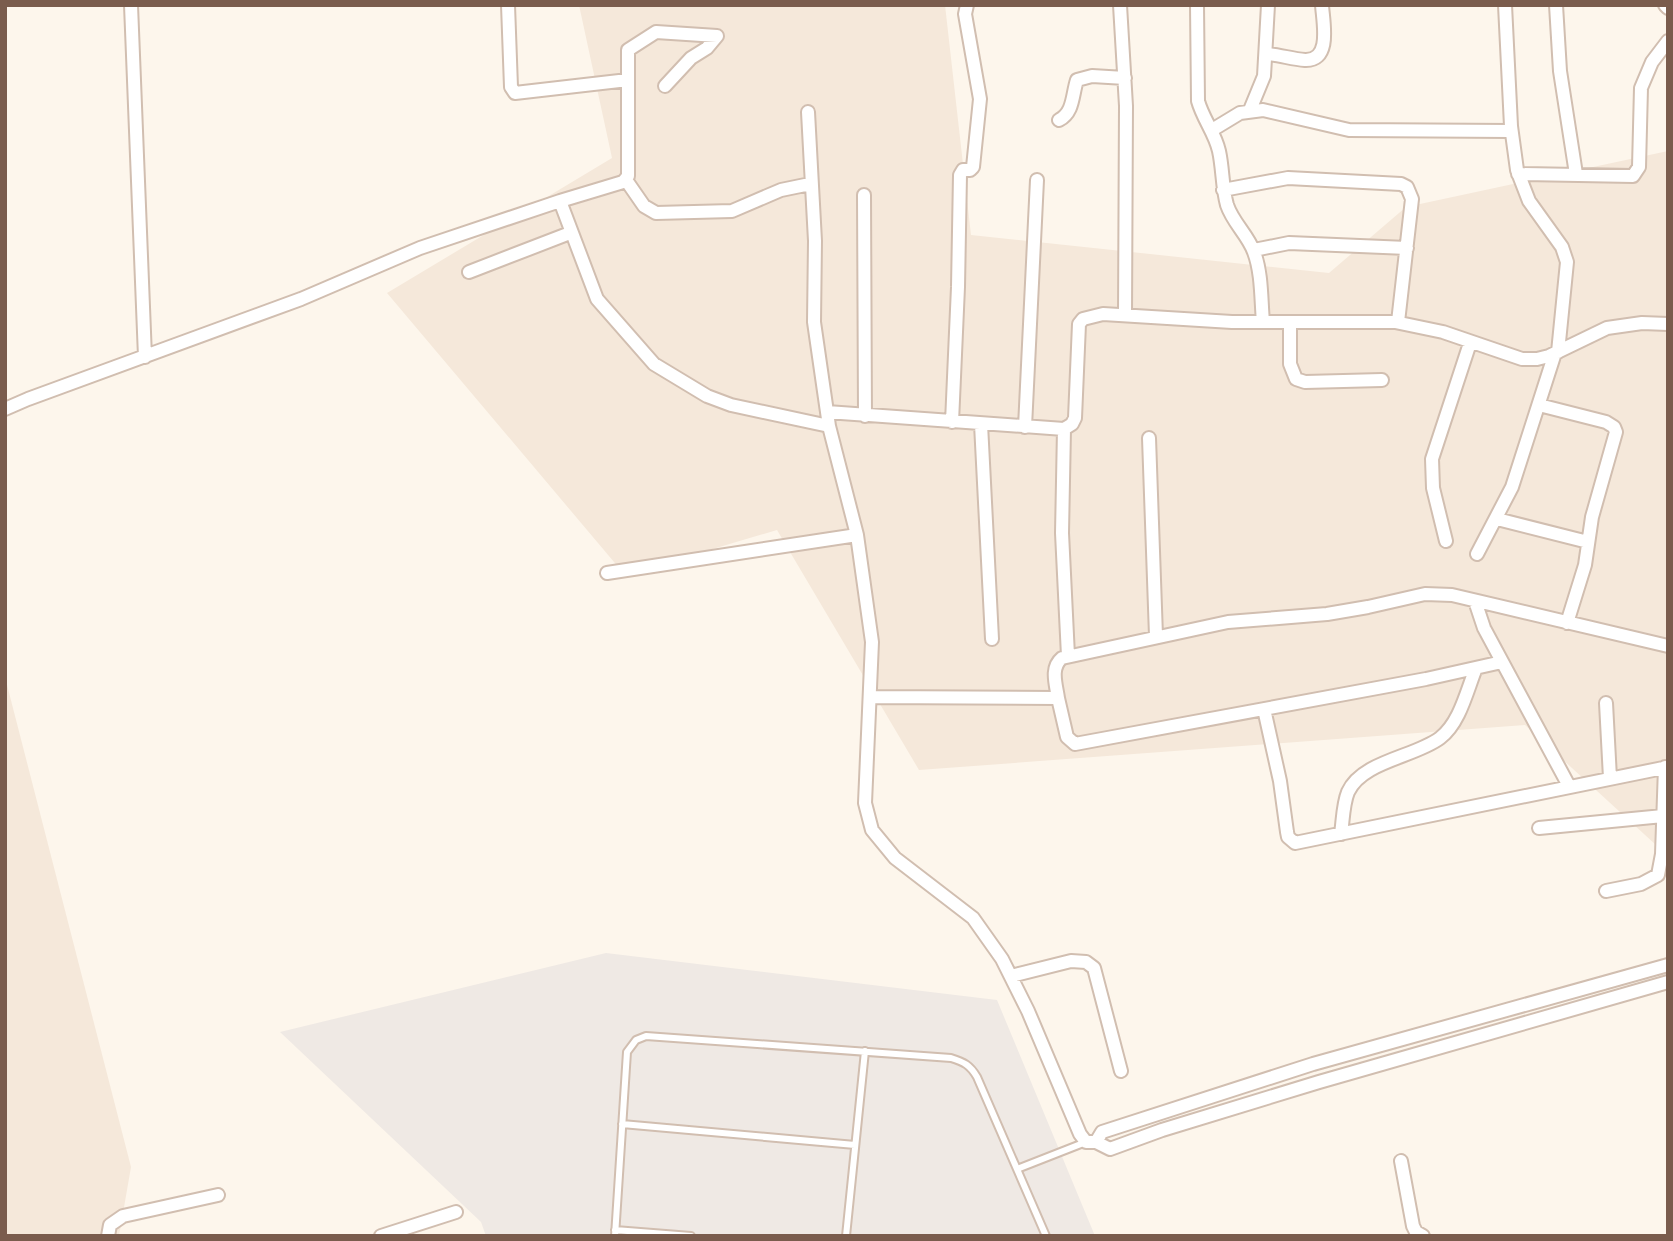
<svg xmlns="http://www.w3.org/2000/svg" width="1673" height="1241" font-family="Barlow,sans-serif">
<rect width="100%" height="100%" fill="#fdf6ec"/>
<!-- residential -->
<path fill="#f5e8da" d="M579 5H945L971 235 1329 273 1406 207 1668 151V856L1525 725 919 770 777 530 625 575 387 293 612 158Z
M5 677 131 1167 119 1236H5Z"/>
<!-- industrial -->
<path fill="#efe9e4" d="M606 953 997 1000 1095 1236H486L481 1222 280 1032Z"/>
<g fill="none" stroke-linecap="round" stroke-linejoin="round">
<defs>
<path id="service" d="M622 1124 855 1145
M1017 1169 1086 1142
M615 1230 691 1236
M615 1236 627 1052 636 1040 646 1036 951 1058C964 1062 970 1065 977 1077L1046 1236
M846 1236 865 1051"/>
<path id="minor" d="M131 5 145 357
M508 5 511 87 515 93 628 80
M1120 5 1126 106 1125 315
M1197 5 1198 101C1203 119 1215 133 1219 151 1223 169 1222 187 1227 205 1233 223 1248 235 1254 252 1262 273 1261 300 1263 322
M1505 5 1511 126 1517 170 1529 201 1562 247 1567 262 1558 352
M1556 5 1560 71 1576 174
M1665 5 1668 8
M1267 54C1280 55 1292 59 1305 60 1332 61 1323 22 1322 5
M1250 110 1264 76 1268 5
M808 112 815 241 814 322 829 426 857 535 872 642 865 803 872 830 895 858 973 918 1002 959 1028 1011 1080 1134 1086 1142H1096L1110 1149 1162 1130 1319 1082 1668 982
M1059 120C1074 112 1072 95 1077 80L1092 76 1125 78
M1212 130 1240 113 1263 110 1349 130 1511 131
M1518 174 1633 176 1639 167 1641 88 1652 62 1668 41
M626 180 644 206 656 213 732 211 781 190 810 184
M1223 190 1288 178 1401 184 1407 187 1412 199 1398 322
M864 195 865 416
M560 201 597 299 654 364 707 396 731 405 829 426
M1254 250 1289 243 1407 248
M469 272 570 233
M1290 322V364L1296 379 1305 382 1382 380
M1539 405 1606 422 1614 427 1616 432 1592 517 1585 565 1567 623
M5 409 28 399 301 299 420 248 560 201 623 182 628 176V50L656 32 717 36 707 48 691 58 665 86
M827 412 1064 429 1072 424 1075 418 1079 324 1083 319 1103 314 1232 322H1395L1443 332 1522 359H1537L1549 356 1607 328 1642 323 1668 324
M952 422 958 287 960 175 963 170H970L973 167 980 99 965 14 967 5
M981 424 992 639
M1025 427 1037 180
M1064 429 1062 533 1068 656
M1149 438 1156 636
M1497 519 1588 542
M1446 541 1433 488 1432 459 1470 343
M1477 554 1512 487 1555 353
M607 573 857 535
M1475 601 1484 628 1569 786
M870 697 1058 698 1067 737 1075 744 1426 679 1502 662
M1058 698C1056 684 1050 668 1062 658L1228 622 1327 614 1368 607 1425 594 1452 595 1668 646
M1606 703 1610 778
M1264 709 1280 781 1287 832 1288 837 1295 843 1668 767
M1539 828 1663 816
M1341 834C1343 820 1343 804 1348 792 1362 761 1415 757 1440 738 1460 723 1467 690 1476 668
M1606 891 1641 884 1658 875 1662 854 1665 767
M1011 976 1071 961 1086 962 1094 968 1121 1071
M1096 1142 1102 1132 1313 1064 1668 965
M1401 1161 1413 1226 1416 1232 1423 1236
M108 1236 110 1225 123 1216 218 1195
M381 1236 456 1212"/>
</defs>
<!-- service casing -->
<use href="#service" stroke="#d1beb0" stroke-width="10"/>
<!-- minor casing -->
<use href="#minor" stroke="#d1beb0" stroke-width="16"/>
<!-- service -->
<use href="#service" stroke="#fff" stroke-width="6"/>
<!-- minor -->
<use href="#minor" stroke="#fff" stroke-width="12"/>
</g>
<!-- border -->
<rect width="1673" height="1241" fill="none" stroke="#7a5c4d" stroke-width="14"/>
</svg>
